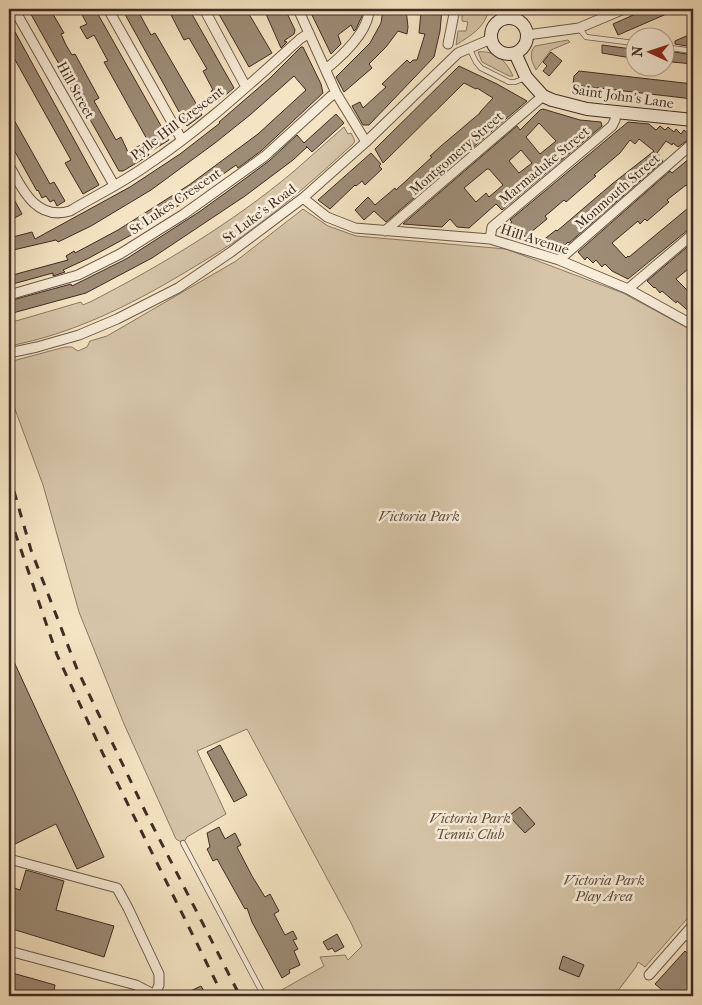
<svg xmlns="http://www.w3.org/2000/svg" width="702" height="1005" font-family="'IM FELL French Canon',serif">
<rect width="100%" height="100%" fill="#f5e4c3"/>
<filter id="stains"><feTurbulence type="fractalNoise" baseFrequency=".004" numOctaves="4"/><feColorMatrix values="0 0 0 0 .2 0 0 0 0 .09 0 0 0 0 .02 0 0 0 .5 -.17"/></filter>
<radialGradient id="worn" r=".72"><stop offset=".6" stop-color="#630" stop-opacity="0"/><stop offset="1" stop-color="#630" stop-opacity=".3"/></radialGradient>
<!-- green -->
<path fill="#d6c5a8" stroke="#8a7865" d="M462 9H489C485 28 471 35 456 45L458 31H466L468 22 462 21Z
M568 40 570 42 551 50 536 70C532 62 528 54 535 46Z
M478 52C496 50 506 61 513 76H509L482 62Z
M344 127 348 134 351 133 355 141 353 144C320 174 287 204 251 230 230 246 207 259 184 273 129 306 72 334 9 346V323L81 302 83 305 92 301C162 265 232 223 293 172 310 157 327 142 344 127Z
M303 209 328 226 356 236 506 249 623 293 693 331V912L645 967 638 962 636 967 614 996H271L324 966 320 957 345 955 348 960 362 946 351 923 247 729 197 751 226 814 187 837 183 843 176 839 124 724 79 612 43 485 9 393V362L65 347H72L78 351 87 347 90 341 107 336 236 261Z"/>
<!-- building -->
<path fill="#9d8c76" stroke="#3e2c22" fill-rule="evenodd" d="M28 9H50L64 33 61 34 66 45 72 55 75 54 99 98 94 101 116 140 121 137 128 152 148 141 104 62 108 61 94 35 87 39 80 27 87 24 79 9H95L169 140 148 153 149 155 143 159 123 171H119Z
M122 9H137L151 35 155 33 194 100 202 115 187 126Z
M168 9H189L234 88 217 102 211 91 213 90 203 71 207 69 189 38 184 40Z
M216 9H246L272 53 249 67Z
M269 9H285L295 30 294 34 284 41 287 42 281 48 266 14 270 12Z
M309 9H363L362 16 356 29 354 31 351 25 338 35 341 44 331 54Z
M383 9H406L408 27 407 34 398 31 386 47 369 64 372 68 344 92 336 77 370 43 381 23Z
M427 9H442L440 31 434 57 369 125H363L352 106 360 102 363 108 386 87 382 84 407 60 410 63 413 60H417L425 34 419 33 421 12 427 13Z
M647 9H678L618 35 613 24Z
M9 21 99 185 83 194 65 163 71 160 9 49Z
M693 33V47L675 44V41Z
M602 45 632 49 631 58 602 53Z
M301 47H303L321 84 323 93 261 151 238 168 236 165 181 204 146 227 89 258 63 270 65 272 53 276V273L9 285V276L68 260 66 256 74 251 75 253 118 230 189 185 258 134 306 90 294 76 250 115 215 143 151 190 91 226 58 242 56 240 9 251V238L32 232 35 239 130 187 180 154 220 123 219 122 270 78Z
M551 52 562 61 549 76 543 71 547 66 543 62Z
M674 52 693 55V64L672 62Z
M459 66 497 84 527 101 386 222 374 211 364 220 355 210 368 197 375 205 395 188 396 190 432 157 430 156 441 146 480 113V112L493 98 477 88 476 89 464 83 383 163 375 149Z
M579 71 693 84V99L573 85 574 76Z
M543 109 580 120 601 122 602 126 502 210 496 204 469 228 457 227 450 219 442 227 403 224 517 126 520 130 540 110ZM539 123 556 141 540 154 526 137ZM521 150 532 163 519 173 509 161ZM487 169H489L503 185 489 197 486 193 476 202 464 188Z
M9 111 50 184 54 182 65 201 57 206 54 200 50 202 46 196 42 198 38 190 37 191 9 141Z
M336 114 344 123 312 152 306 146 307 147 293 160 245 196 152 258 86 293 9 314V301L71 284 72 286 126 259 199 212 246 178 269 161 297 135 304 143Z
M628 122 649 124 656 130 660 126 665 130 668 127 674 132 676 129 681 134 684 130 692 137 678 147 673 143 672 145 666 141 657 153 663 161 569 243 568 242 558 251 553 245 549 249 542 241 556 230 557 231 612 184 654 151 639 139 635 144 630 140 620 153 594 175 596 176 566 202 564 200 550 212 545 216 547 219 525 237 524 235 518 240 512 232 507 237 498 233 512 222 510 220Z
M693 151V193L686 185 667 200 669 202 647 221 645 219 640 224 638 221 612 243 626 258 628 256 629 257 693 204V228L689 229 628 279 612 271 605 264 602 267 596 260 593 263 587 257 585 260 578 252 670 171 672 173 690 158 688 156Z
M371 153 381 164 379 166 382 169 365 185 362 181 356 186 355 185 330 209 318 200Z
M9 190 22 214 9 221Z
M693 242V265L676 279 693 296V315L677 301 676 303 662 291 660 293 655 287 654 288 647 281Z
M9 651 104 857 77 869 56 824 9 847Z
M220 745 247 795 234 802 207 752Z
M520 807 535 824 525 833 509 816Z
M219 827 225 839 235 833 241 845 237 847 252 876 265 897 270 894 279 911 274 914 285 935 293 931 297 939 293 940 298 949 294 951 300 965 289 970 290 973 282 978 252 922 247 908 245 909 217 859 213 861 207 849 210 847 207 833Z
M26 870 64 881 56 910 114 926 104 957 9 928V886L20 890Z
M337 934 344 947 335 952 332 948 328 950 323 942Z
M685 951 693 958V984L682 996H673L669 992 667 994 655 984Z
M563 956 584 965 579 977 559 969Z
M9 972 55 985 53 996H9Z
M201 986 207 996H180Z"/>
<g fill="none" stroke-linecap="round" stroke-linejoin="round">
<defs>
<path id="lane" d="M579 28 586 37 634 43
M664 47 693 51
M469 48 476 62 481 68 509 82H515L525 78
M183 843 264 996"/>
<path id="street" d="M14 9 114 185
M108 9 182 140
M204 9 246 87
M298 9 336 93 366 142
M527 35 579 28 624 9
M448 44 455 9
M326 69C342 56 369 31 369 9
M9 165C22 189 36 221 70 211 95 196 122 183 146 166 202 129 251 83 300 39L309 33
M303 198 327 217 355 228 490 239 559 260 628 289 693 325
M385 231 543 96
M490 239 492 227 612 126 615 120 616 113
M559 260 693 143
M628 289 693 234
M9 295 78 275 120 254 184 214 265 156 331 96 336 93
M9 353 37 347 79 335 117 319 178 288 231 252 303 198 366 142 458 53 491 39
M9 859 117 888 128 908 159 974V985L155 994
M686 933 693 941
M9 951 136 985 157 996
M649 975 693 925"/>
<path id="secondary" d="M491 36a18 18 0 1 1 36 0a18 18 0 1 1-36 0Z
M515 53 526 77 543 96 552 100 587 109 693 120"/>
</defs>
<!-- lane casing -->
<use href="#lane" stroke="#6c5a4a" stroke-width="6"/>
<!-- street casing -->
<use href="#street" stroke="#6c5a4a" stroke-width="11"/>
<!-- secondary casing -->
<use href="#secondary" stroke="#3e2c22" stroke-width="14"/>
<!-- lane -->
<use href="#lane" stroke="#f8edd8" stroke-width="4.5"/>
<!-- street -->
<use href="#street" stroke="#f8edd8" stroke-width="9"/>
<!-- secondary -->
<use href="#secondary" stroke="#f8edd8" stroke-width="12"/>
<!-- rail -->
<path stroke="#3e2c22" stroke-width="3" stroke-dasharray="9 9" stroke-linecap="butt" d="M9 474 31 550 77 669 145 811 240 996
M9 515 57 655 103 754 223 996"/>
</g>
<g text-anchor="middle" stroke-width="5" stroke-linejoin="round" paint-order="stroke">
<!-- street labels -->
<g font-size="14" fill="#3e2c22" stroke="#f8edd8">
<text transform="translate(76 90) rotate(61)" y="5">Hill Street</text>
<text transform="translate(623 96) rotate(8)" y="5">Saint John's Lane</text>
<text transform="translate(177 123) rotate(-37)" y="5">Pylle Hill Crescent</text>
<text transform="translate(456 153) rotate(-41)" y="5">Montgomery Street</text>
<text transform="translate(544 165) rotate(-40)" y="5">Marmaduke Street</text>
<text transform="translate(617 191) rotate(-41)" y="5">Monmouth Street</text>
<text transform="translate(175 201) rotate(-34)" y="5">St Lukes Crescent</text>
<text transform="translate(259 213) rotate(-37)" y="5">St Luke's Road</text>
<text transform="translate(535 239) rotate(18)" y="5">Hill Avenue</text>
</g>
<!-- park labels -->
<g font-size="14" font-style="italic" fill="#5c4b3d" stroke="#f8edd8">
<text x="419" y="521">Victoria Park</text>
<text x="470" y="823">Victoria Park<tspan x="470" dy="16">Tennis Club</tspan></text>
<text x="604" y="885">Victoria Park<tspan x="604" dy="16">Play Area</tspan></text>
</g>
</g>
<!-- margin -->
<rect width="702" height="1005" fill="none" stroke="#f5e4c3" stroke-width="30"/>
<rect x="10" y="10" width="682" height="985" fill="none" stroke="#3e2c22" stroke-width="2.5"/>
<rect x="15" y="15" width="672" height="975" fill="none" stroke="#3e2c22"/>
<!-- north arrow -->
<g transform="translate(650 52) rotate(273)"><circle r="24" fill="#f8edd8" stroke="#aea08f"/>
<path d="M0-4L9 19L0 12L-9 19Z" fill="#8f2418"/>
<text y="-8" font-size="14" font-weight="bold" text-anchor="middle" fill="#3e2c22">N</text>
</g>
<rect width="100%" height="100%" filter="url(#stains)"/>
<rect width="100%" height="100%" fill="url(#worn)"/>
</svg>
